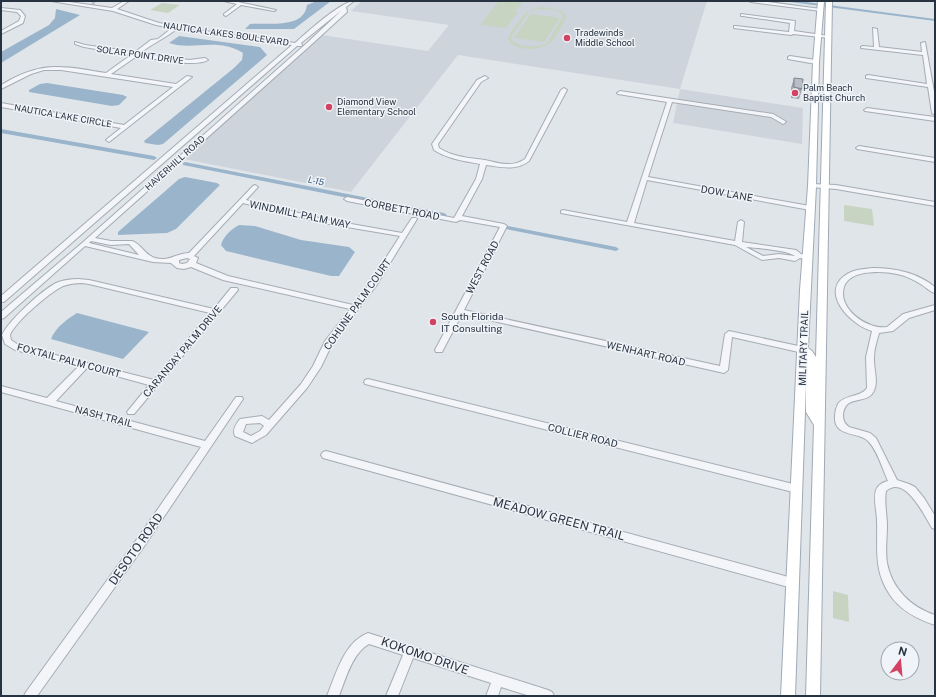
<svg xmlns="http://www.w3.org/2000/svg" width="936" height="697" font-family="'Public Sans',sans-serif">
<rect width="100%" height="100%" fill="#e0e5ea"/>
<!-- built -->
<path fill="#ced4dc" d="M362 1H707L680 89 803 108 802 144 673 123 680 89 458 55 351 192 184 159 322 35 428 51 449 25 351 11Z"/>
<!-- green -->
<path fill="#c7d4c1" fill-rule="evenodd" d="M499 1H523L515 12H518L506 28 480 25Z
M162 3 180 5 168 13 150 10Z
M544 7 562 11 567 17C562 25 557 37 550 43 540 51 514 52 508 39L509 35C520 20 524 8 544 7ZM538 9 555 10 562 14 563 16 547 43C536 48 523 48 513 41L511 38 529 12Z
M531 14 560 18 544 42 514 38Z
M844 205 872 209 874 226 844 221Z
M833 591 848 595 849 622 833 618Z"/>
<!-- water -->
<path fill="#9ab5cb" d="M317 1H331L294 29H245L250 24C266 22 304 30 307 5Z
M56 9 80 15 1 63V52L49 25 55 18Z
M179 36 260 47 267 55 163 144 158 145 145 143 144 141 234 68 242 60 243 53C216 37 193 51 169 43Z
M47 83 123 95 127 97 119 105 112 106 29 92V90L40 84Z
M185 177 217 183 220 185 176 229 167 233 118 235V232C138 214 159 197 179 179Z
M239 225 255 226 301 240 349 247 355 252 339 276H331L226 251 221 245C223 237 231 229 239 225Z
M77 313 149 332 123 359 51 339C55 328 67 319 77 313Z"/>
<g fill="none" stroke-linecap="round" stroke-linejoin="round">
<!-- canal -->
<path fill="#9ab5cb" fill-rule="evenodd" d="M788 1H799L935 19V21L790 2Z
M1 129 154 156 157 158 154 160 1 133Z
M185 162 444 213 447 215 444 217 183 165V163Z
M508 226 616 247 619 249 616 251 506 229 505 228Z"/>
<!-- minor-tunnel -->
<path stroke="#bbc1c8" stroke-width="5" stroke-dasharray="5 2.5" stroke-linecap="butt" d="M92 2 95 3"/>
<defs>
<path id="minor" d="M51 1H62L112 8 124 1H129L117 9 159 23 176 26 181 25 180 27 182 28 295 43C306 33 342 1 354 1L346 7 347 12 312 44 95 238 111 241H132C140 243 145 255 155 258 169 262 177 253 189 253L253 186 255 185 258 187 246 200 323 219 402 233 412 218H416L417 219 376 286 332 344 321 367 307 388 266 435 252 443 235 436C232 430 236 424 240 419L262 416 269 420 301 384 313 366 325 341 350 309 223 280 191 267 184 269 177 268 171 263 153 262 85 246 4 318 1 319V312L82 243 308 42 342 10 301 43 302 45V46H297L4 302H1V296L292 45 177 29C165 38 152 44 140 53L189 60 205 58 208 60C194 68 153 58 137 56L111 74 176 84 187 76 192 77 109 142 106 140 107 139 121 128 1 107V103L124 125 173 87 61 70H44L31 74 1 89V85C43 60 61 66 106 73L131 55 84 47 75 44V42L85 45 135 52 151 40 158 39 172 28 156 25 113 11ZM243 203 323 223 400 236 370 283 353 305 228 276 196 263 198 258 194 256ZM91 241 111 245 129 244 139 255 89 243ZM187 258 190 259 187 263 182 264 179 263V260ZM260 423 264 426 260 431 251 436 243 432 246 424Z
M224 1H233L276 10 274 11 241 5 226 16 224 15V14L237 4Z
M749 1H761L821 9 823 10 821 11 751 2Z
M1 8 20 10 25 16 23 23 1 34V31L19 21 21 16 17 12 1 10Z
M741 14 795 21 794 31 829 36 831 37 829 38 793 34 791 35 734 28V26H736L789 32 790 23 743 16H741Z
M873 28 877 29 879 47 922 52 921 43 925 42 935 97V115L932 113 928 87 866 78V76L868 75 927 84 923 55 861 48V47L863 46 874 47Z
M790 56 816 60 819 62 816 64 788 59V57Z
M485 76 488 78 481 82 438 144 439 148C453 157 470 158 485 160 498 163 512 168 525 159L561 90 564 88 567 90 529 161C516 171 501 167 486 165L482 179 462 216 504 224 507 226 464 310 720 366 725 334 729 331 803 347 806 348 807 350 806 352 803 353 732 337 728 370 724 373 462 314 442 352H436L435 350 500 227 460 220 456 222 347 201 344 199 347 197 454 218 476 179 480 164C465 161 447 159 434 150L432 144 477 80Z
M620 91 773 114 785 121 786 122 783 124 771 117 672 102 648 177 810 206 813 208 810 210 647 180 634 223 735 241 738 222 741 220 744 222 742 242 796 250 801 254 810 256 811 258 810 260 800 258 795 261 779 258 762 260 735 245 561 213V211L563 210 627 222 667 102 618 94 617 93ZM746 247C757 248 788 250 795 256L779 254 763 256Z
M867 108 935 117V121L865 111 864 110Z
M859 146 935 158V162L857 149 856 148Z
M812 184 836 185 935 202V206L836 189 810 187V185Z
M873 268C895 268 918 273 935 287V293C930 292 927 288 922 285 915 280 906 276 897 274 883 271 850 269 844 287 837 309 868 330 887 327L903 314 935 305V310L909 318 893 331 879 333C877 341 874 349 874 357 873 368 880 384 872 394 863 404 846 395 843 414 843 420 844 423 849 427L870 433 876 438 897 480 909 484 915 487 924 498 935 516V529L932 528C924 515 905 474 886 491 884 503 887 514 887 526 887 538 885 551 887 563 892 589 911 607 935 615V625C917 619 901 611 890 595 873 570 878 548 877 521 877 511 873 499 876 490 878 485 883 482 888 481 882 468 878 452 869 442 860 431 833 438 835 416 835 412 836 408 838 404 845 394 860 398 867 388L866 357 872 331C850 325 817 290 849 273 856 269 865 269 873 268Z
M78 279 89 280 214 309 231 288H237L238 290 134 414H128L127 412 149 385 87 368 56 401 205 441 236 397H242L243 399 145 545 37 696H24L26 692 137 539 201 447 1 392V386L47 398 79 366 15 350 5 344 2 335C9 320 41 291 56 283 63 280 71 279 78 279ZM82 283 89 284 210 313 154 380 20 346 11 340 10 335C15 322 50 292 63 286 69 284 75 283 82 283Z
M368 379 797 485 800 486 802 489 800 492 797 493 365 384 364 382 365 380Z
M326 451 792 578 796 580 797 583 796 586 792 588 323 458 321 455 323 452Z
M368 633 548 690 552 692 554 696H530L501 687 498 696H486L491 683 413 658 398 696H386L403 655 369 644C352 654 346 678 339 696H327C336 674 344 642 368 633Z"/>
<path id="major" d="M818 1H824L819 62 816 186 808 348 812 351 816 357 826 1H832L820 696H806L814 425 806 412V383L795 696H781L800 290 808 186 813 62Z"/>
</defs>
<!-- minor casing -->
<use href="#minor" stroke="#a5acb4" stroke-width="2"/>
<!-- major casing -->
<use href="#major" stroke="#9faab6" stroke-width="2"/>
<!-- minor -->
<use href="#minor" fill="#f3f5f8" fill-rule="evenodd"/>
<!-- major -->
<use href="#major" fill="#fff" fill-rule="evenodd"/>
</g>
<!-- wall -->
<path fill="#9da3ab" d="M794 78 802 89 799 99 791 98V88Z"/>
<!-- building -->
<path fill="#b7bec7" stroke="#80858b" d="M794 78 803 79 802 89 794 87Z"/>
<!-- markers -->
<g fill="#d24262" stroke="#f0f3f7" stroke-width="1.5">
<circle cx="567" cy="38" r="4"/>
<circle cx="795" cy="93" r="4"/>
<circle cx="329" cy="107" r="4"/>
<circle cx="433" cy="322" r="4"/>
</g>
<g text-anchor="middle" stroke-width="3" stroke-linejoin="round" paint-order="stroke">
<!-- far-poi labels -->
<g font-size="9" fill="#283342" stroke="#f0f3f7" text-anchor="start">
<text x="575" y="36">Tradewinds<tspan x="575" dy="10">Middle School</tspan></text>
<text x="803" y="91">Palm Beach<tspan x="803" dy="10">Baptist Church</tspan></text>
<text x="337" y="105">Diamond View<tspan x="337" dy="10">Elementary School</tspan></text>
</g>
<!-- far-street labels -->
<g font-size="9" fill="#283342" stroke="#f0f3f7">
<text transform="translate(226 34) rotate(8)" y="3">NAUTICA LAKES BOULEVARD</text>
<text transform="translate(140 55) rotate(8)" y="3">SOLAR POINT DRIVE</text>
<text transform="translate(63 116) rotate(10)" y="3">NAUTICA LAKE CIRCLE</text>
<text transform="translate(175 163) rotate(-42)" y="3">HAVERHILL ROAD</text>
</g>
<!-- far-water labels -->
<g font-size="9" font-style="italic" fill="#315577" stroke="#f0f3f7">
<text transform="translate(316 181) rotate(11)" y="3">L-15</text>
</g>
<!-- street labels -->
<g font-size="10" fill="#283342" stroke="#f0f3f7">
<text transform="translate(727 193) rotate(10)" y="4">DOW LANE</text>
<text transform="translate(402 209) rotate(11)" y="4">CORBETT ROAD</text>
<text transform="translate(300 214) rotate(12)" y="4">WINDMILL PALM WAY</text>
<text transform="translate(482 267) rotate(-62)" y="4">WEST ROAD</text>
<text transform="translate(357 304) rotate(-55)" y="4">COHUNE PALM COURT</text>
<text transform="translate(803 348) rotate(-88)" y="4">MILITARY TRAIL</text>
<text transform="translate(182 351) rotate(-50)" y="4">CARANDAY PALM DRIVE</text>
<text transform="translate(646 353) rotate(13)" y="4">WENHART ROAD</text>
<text transform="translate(69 360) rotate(15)" y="4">FOXTAIL PALM COURT</text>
<text transform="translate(104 416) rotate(15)" y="4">NASH TRAIL</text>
<text transform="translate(583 435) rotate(14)" y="4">COLLIER ROAD</text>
</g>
<!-- poi labels -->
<g font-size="10" fill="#283342" stroke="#f0f3f7" text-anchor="start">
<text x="441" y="320">South Florida<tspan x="441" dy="12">IT Consulting</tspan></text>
</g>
<!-- near-street labels -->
<g font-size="12" fill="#283342" stroke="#f0f3f7">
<text transform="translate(559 519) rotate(15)" y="4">MEADOW GREEN TRAIL</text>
<text transform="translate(136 549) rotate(-55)" y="4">DESOTO ROAD</text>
<text transform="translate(425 656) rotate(19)" y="4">KOKOMO DRIVE</text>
</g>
</g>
<!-- border -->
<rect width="936" height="697" fill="none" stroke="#283342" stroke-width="4"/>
<!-- north arrow -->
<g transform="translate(900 661) rotate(16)"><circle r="19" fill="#f0f3f7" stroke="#a0a6af"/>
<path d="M0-3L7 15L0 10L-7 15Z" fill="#d24262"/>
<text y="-6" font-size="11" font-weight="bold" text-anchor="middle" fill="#283342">N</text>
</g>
</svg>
